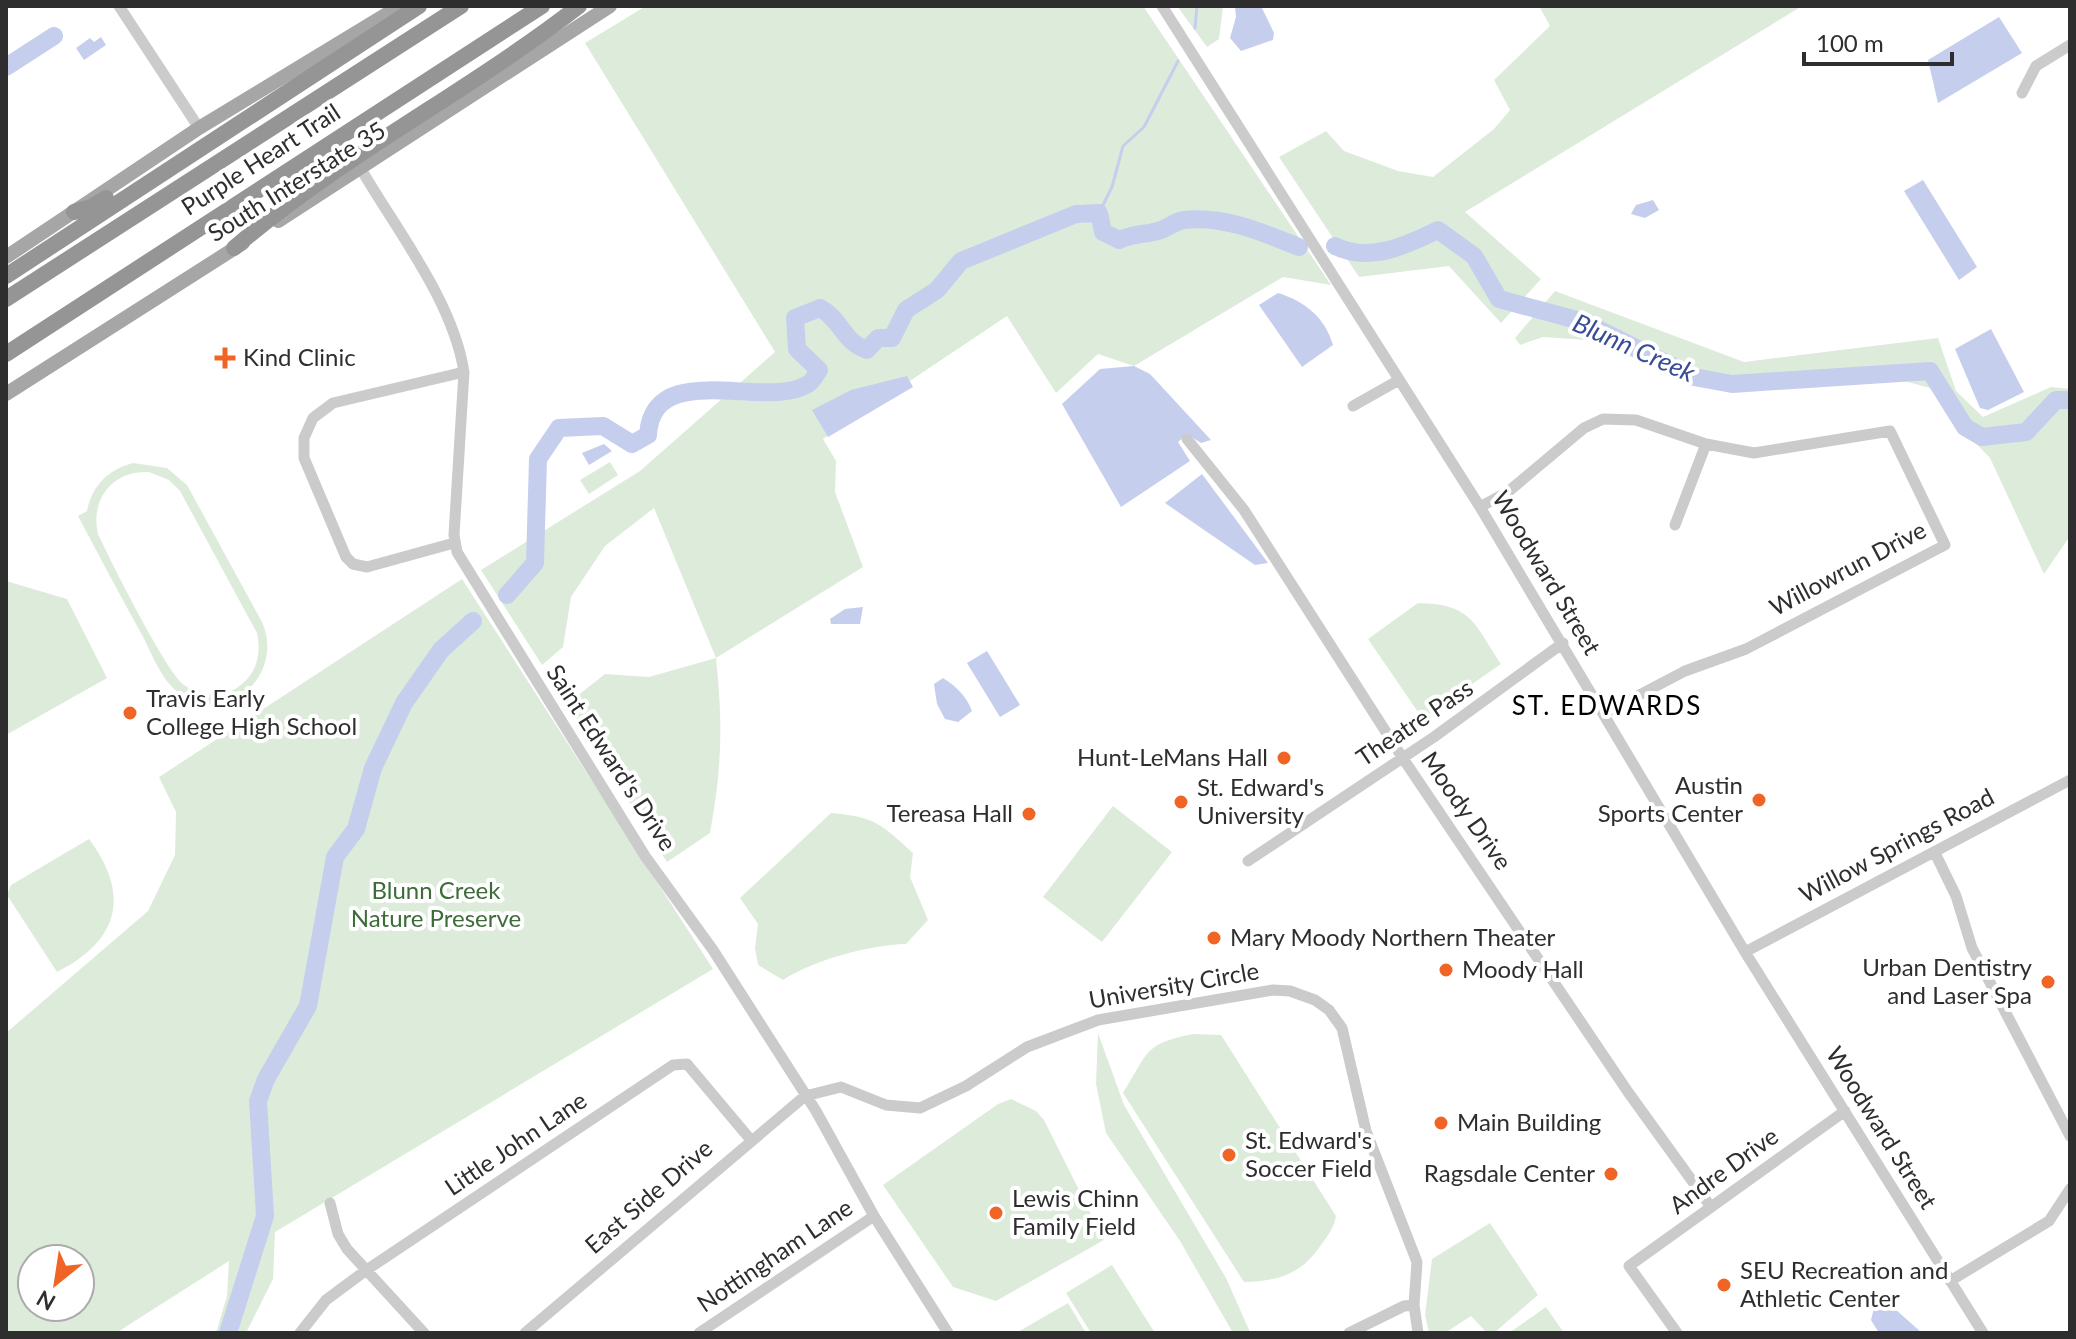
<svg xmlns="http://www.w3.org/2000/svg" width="2076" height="1339" font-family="Lato,sans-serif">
<rect width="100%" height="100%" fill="#fff"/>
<!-- green -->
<path fill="#ddecda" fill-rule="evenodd" d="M646 6H1143L1331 285 1283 277 1134 366 1098 354 1056 393 1007 316 823 439 836 461 835 492 863 567 716 658C723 725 722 767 710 833L667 862 567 704 605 674 649 677 716 658 654 508 605 546 571 597 563 647 542 665 481 570 640 471 775 352 585 43Z
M1177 6H1223L1219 39 1207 47Z
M1539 6H1802L1465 212 1541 279 1501 323 1449 266 1359 277 1279 157 1326 131 1344 151 1398 171 1433 177 1494 129 1510 110 1494 80 1550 26Z
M1555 291 1744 362 1938 338 1956 391 1983 417 2051 387 2070 389V536L2044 574 1990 458 1960 427 1937 390 1901 380 1722 386 1691 380 1587 340 1543 337 1520 345 1515 338Z
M610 462 618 475 589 494 580 480Z
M133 463 167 468 187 485 262 622C287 678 219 733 173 688 159 674 151 652 142 635 120 595 99 556 78 516L87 511C92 486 107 470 133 463ZM149 472 169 480 180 491 257 633C261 652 258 671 242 684 226 698 202 698 184 685 166 672 110 560 98 534 90 499 113 470 149 472Z
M462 579 713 969 275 1232 273 1279 246 1333H216L227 1296 229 1261 116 1333H6V1033L148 911 175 855 176 812 159 777ZM32 1259H80V1307H32Z
M6 581 67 599 107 678 6 735Z
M1418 603C1472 604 1474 623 1501 664L1426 716 1420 715 1368 639Z
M1113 806 1172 852 1102 942 1043 897Z
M831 813C876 817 881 824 913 853L910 877 928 920 906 944C869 945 814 960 783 980L758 965 755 948 758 924 740 898Z
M89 839C131 895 119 941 57 972L7 895 11 885Z
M1098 1033 1124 1105 1226 1278 1250 1332 1233 1333 1180 1241 1106 1133 1096 1084Z
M1193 1034 1221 1035 1336 1216C1334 1227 1328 1236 1321 1245 1301 1274 1280 1281 1244 1282L1123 1093C1149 1052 1143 1044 1193 1034Z
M1011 1099 1036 1111 1044 1120 1104 1240 996 1301 953 1287 883 1185 998 1104Z
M1490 1223 1538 1295 1494 1333H1487L1471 1316 1445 1333H1429L1425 1315 1432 1259Z
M1112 1265 1155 1333H1091L1066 1293Z
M1068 1303 1086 1333H1016Z
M1546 1307 1564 1333H1509Z"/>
<!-- water -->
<path fill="#c5ceed" d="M1235 6H1261L1274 33 1273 40 1241 51 1230 38 1236 17Z
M1999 17 2022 53 1938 103 1928 60Z
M101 37 106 45 84 60 76 48 90 38 94 42Z
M1923 180 1977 267 1959 280 1904 191Z
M1653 200 1659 210 1645 218 1631 214 1636 205Z
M1278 293C1304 301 1325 317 1333 345L1302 367 1259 305Z
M1991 329 2024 392 1988 410 1980 408 1955 349Z
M1134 366 1150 374 1211 440 1201 443 1187 434 1178 442 1190 461 1121 507 1062 404 1100 369Z
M907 376 913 387 828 437 812 410 851 390Z
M604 444 612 451 589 465 582 453Z
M1202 474 1268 563 1255 565 1165 503Z
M863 607 860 624H831L830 619 845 609Z
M987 651 1020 705 1000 717 967 663Z
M943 678C956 686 967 697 972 711L958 722 945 719 937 704 934 684Z
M1886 1301 1922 1333H1879L1871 1320 1874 1308Z"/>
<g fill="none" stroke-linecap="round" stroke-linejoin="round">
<!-- stream -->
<path stroke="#c5ceed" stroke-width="3" d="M1195 28 1197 6
M1099 213 1112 187 1123 146 1144 127 1178 61"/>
<!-- river -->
<path stroke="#c5ceed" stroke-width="18" d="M6 67 54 36
M1335 246C1369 263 1405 246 1438 230L1474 256 1499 299 1584 322 1694 377 1732 384 1930 371 1965 427 1982 437 2026 432 2056 400H2070
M507 595 535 563 538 459 559 428 603 426 632 444 648 435C653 357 766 411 808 384 812 382 816 374 819 370L797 349 795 318 820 308C841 319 843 342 867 350L878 338H892L906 310 937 290 961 261 1076 214 1099 213 1103 232 1119 240C1134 233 1147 235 1161 230 1169 227 1176 221 1184 220 1224 215 1264 233 1299 247
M228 1333 265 1216 258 1101 266 1079 308 1006 335 857 356 829 373 768 404 703 441 650 473 621"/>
<!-- minor -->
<path stroke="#cbcbcb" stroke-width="11" d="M119 6 199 128
M1162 6 1480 507 1745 952 1983 1333
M2022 93 2036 66 2070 45
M361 169C397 231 453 301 464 372L454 535 457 552 645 856 713 950 816 1111 874 1216 948 1333
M1353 406 1399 380
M1187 439 1244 510 1402 757 1628 1092 1711 1207
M1480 507 1509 491 1584 428 1603 419 1636 420 1706 444 1754 453 1890 431 1945 545 1746 649 1685 671 1605 713
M1675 525 1706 444
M454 543 367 567 353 564 346 557 304 458V438L313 418 333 403 464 372
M1935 853 1956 896 1972 948 2070 1136
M1248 861 1434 737 1563 643
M1745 952 2070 780
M330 1203 338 1234 347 1249 424 1333
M1950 1281 2049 1221 2070 1189
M300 1333 326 1300 365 1271 673 1065 687 1064 750 1139
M525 1333 805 1096 841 1087 886 1105 920 1108 966 1086 1027 1047 1098 1020 1273 990 1290 991 1315 1000 1329 1010 1342 1028 1366 1131 1417 1262 1414 1305 1418 1333
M699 1333 874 1216
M1349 1333 1404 1306 1414 1305
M1677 1333 1629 1266 1845 1111"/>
<!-- major -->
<path stroke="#a6a6a6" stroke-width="14" d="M278 221 610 6
M6 257 199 128 400 6
M6 394 243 243"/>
<!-- highway -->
<path stroke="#959595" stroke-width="16" d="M74 212 91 207 106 198
M234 248C341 156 468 92 579 6
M6 276 419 6
M6 299 461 6
M6 354 542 6"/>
</g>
<!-- markers -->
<g fill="#f06425" stroke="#fff" stroke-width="3">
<path d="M221 346h8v8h8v8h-8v8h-8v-8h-8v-8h8z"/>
<circle cx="130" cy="713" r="8"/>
<circle cx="1284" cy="758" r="8"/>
<circle cx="1759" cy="800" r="8"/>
<circle cx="1181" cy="802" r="8"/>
<circle cx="1029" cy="814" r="8"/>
<circle cx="1214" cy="938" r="8"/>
<circle cx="1446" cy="970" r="8"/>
<circle cx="2048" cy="982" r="8"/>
<circle cx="1441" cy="1123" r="8"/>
<circle cx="1229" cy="1155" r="8"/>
<circle cx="1611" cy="1174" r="8"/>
<circle cx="996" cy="1213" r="8"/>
<circle cx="1724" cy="1285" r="8"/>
</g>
<g text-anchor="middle" stroke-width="8" stroke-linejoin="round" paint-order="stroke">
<!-- street labels -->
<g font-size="24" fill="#2e2e2e" stroke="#fff">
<text transform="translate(261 160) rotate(-33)" y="8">Purple Heart Trail</text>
<text transform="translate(297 182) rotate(-32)" y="8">South Interstate 35</text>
<text transform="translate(1848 569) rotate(-28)" y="8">Willowrun Drive</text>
<text transform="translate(1546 573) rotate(59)" y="8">Woodward Street</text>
<text transform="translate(1415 723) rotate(-34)" y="8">Theatre Pass</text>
<text transform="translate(611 758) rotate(57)" y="8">Saint Edward's Drive</text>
<text transform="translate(1466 811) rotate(55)" y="8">Moody Drive</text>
<text transform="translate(1897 846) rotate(-28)" y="8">Willow Springs Road</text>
<text transform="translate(1174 986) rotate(-10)" y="8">University Circle</text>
<text transform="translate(1881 1128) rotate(58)" y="8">Woodward Street</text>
<text transform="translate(516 1144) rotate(-34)" y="8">Little John Lane</text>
<text transform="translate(1724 1171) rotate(-36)" y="8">Andre Drive</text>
<text transform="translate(649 1197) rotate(-41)" y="8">East Side Drive</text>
<text transform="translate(775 1256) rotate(-34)" y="8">Nottingham Lane</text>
</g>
<!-- poi labels -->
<g font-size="24" fill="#2e2e2e" stroke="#fff" text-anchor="start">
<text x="243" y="366">Kind Clinic</text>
<text x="146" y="707">Travis Early<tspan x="146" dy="28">College High School</tspan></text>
<text x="1268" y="766" text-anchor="end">Hunt-LeMans Hall</text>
<text x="1743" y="794" text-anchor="end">Austin<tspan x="1743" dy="28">Sports Center</tspan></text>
<text x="1197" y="796">St. Edward's<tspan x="1197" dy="28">University</tspan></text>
<text x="1013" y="822" text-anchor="end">Tereasa Hall</text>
<text x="1230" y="946">Mary Moody Northern Theater</text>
<text x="2032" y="976" text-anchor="end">Urban Dentistry<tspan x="2032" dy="28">and Laser Spa</tspan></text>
<text x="1462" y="978">Moody Hall</text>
<text x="1457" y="1131">Main Building</text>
<text x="1245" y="1149">St. Edward's<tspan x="1245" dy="28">Soccer Field</tspan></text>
<text x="1595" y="1182" text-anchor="end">Ragsdale Center</text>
<text x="1012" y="1207">Lewis Chinn<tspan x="1012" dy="28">Family Field</tspan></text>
<text x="1740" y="1279">SEU Recreation and<tspan x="1740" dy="28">Athletic Center</tspan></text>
</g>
<!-- park labels -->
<g font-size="24" fill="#3d6c39" stroke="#fff">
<text x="436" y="899">Blunn Creek<tspan x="436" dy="28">Nature Preserve</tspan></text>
</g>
<!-- water labels -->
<g font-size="26" font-style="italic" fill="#374c95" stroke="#fff">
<text transform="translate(1634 348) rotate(24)" y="9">Blunn Creek</text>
</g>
<!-- neighbourhood labels -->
<g font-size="26" letter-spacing="2" fill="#000" stroke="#fff">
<text x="1607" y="715">ST. EDWARDS</text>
</g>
</g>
<!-- border -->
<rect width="2076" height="1339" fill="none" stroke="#2e2e2e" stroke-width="16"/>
<!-- north arrow -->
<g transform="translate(56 1283) rotate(210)"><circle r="38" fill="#ffffff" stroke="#ababab" stroke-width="2"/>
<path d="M0-6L14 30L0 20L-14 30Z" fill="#f06425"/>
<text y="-12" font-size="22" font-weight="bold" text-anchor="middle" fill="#2e2e2e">N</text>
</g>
<!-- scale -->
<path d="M1804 52v12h148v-12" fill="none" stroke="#2e2e2e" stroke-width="4"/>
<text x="1816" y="52" font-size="24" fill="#2e2e2e" stroke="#ffffff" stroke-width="6" paint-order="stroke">100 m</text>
</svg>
